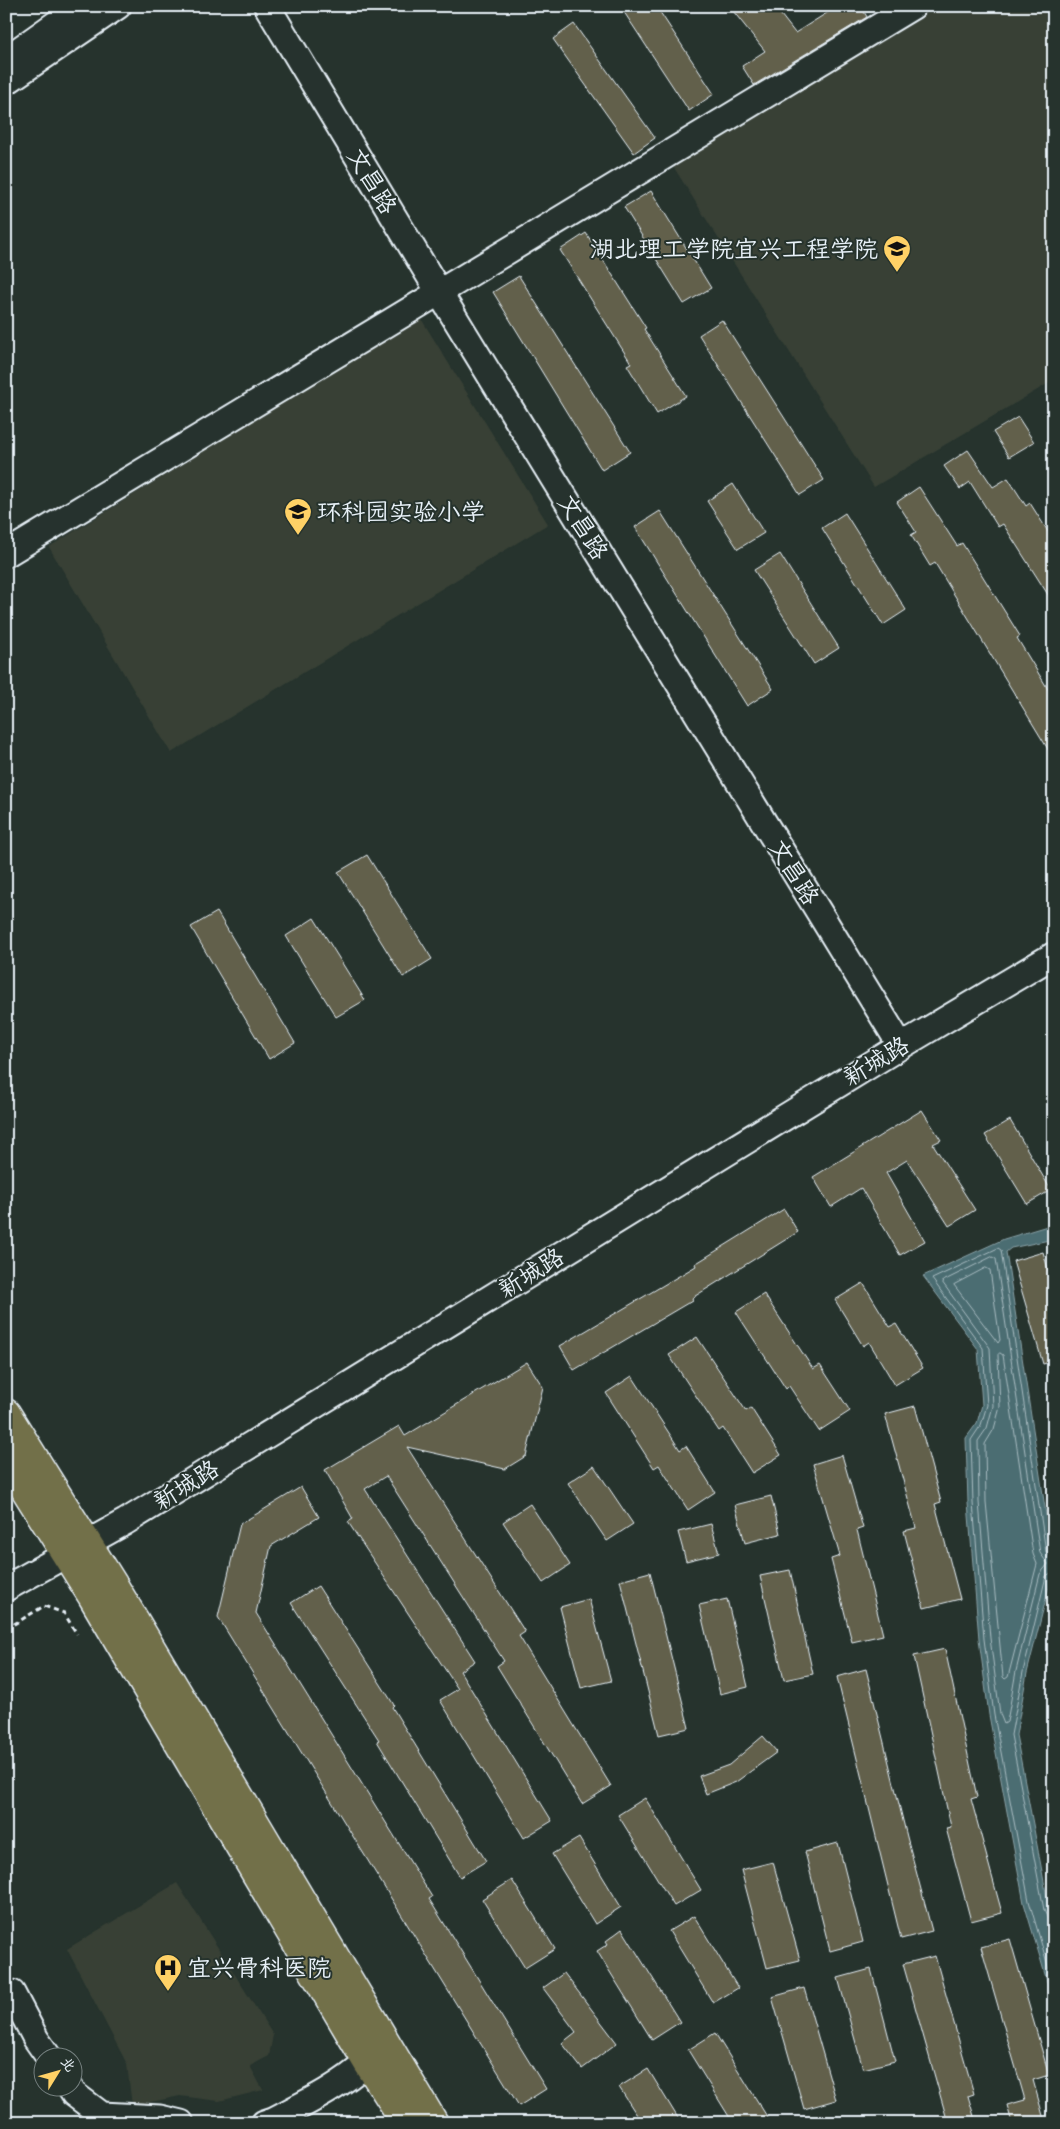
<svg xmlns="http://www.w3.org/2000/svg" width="1060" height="2129" font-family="Caveat,'LXGW WenKai TC',sans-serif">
<rect width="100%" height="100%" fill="#26332d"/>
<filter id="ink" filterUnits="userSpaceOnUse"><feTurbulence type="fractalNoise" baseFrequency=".02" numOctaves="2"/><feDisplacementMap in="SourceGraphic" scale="10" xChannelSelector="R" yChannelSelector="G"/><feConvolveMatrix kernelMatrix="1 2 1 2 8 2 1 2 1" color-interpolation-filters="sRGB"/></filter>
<g filter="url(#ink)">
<!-- built -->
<path fill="#384136" d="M937 6H1054V380L874 487 673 166Z
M420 317 548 524 171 753 49 547Z
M177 1883 273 2035 269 2056 250 2066 263 2090 219 2101 180 2096 132 2106 127 2064 67 1949Z"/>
<!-- water -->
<path fill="#4b6d72" stroke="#8aa2a8" d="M1054 1224V1239L1011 1248 1006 1252 1054 1567 1027 1673 1016 1735 1049 1908 1054 1923V2005L1024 1903 989 1715 979 1639 968 1503 966 1438 977 1423 982 1405 978 1349 923 1276 1004 1239Z"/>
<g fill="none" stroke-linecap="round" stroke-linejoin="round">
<!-- shore -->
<path stroke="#a9bcc2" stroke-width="1" d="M992 1257 996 1259 1040 1553 1048 1564 1040 1574 1016 1671 1007 1722 1004 1724 1000 1714 990 1638 979 1502 978 1441 987 1428 993 1406 990 1348 942 1282Z
M986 1268 990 1270 1000 1340 998 1343 954 1285Z
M1000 1353 1003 1355 1033 1554 1037 1564 1008 1677 1005 1679 1003 1677 986 1502 985 1444 994 1429 1000 1407 998 1355Z
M1054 1557 1049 1556 1046 1552 1001 1250 998 1248 932 1279 983 1348 987 1405 981 1425 971 1440 973 1503 984 1639 994 1715 1029 1901 1054 1987
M1054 1571 1046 1576 1023 1672 1011 1735 1044 1910 1048 1919 1054 1922"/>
</g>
<!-- building -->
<path fill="#62614c" stroke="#e8f1f8" d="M620 6H656L714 94 689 111Z
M729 6H774L795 33 838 6H861L867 17 754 85 742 66 765 51Z
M574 24 655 138 634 153 553 39Z
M651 191 711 288 684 304 624 207Z
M586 233 646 328 644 329 686 396 657 414 627 365 631 363 560 250Z
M519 276 630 452 602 470 493 292Z
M722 320 824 480 800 495 699 335Z
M1018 417 1034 442 1009 457 993 432Z
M968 450 993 487 1008 478 1026 506 1030 503 1054 541V604L1003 524 998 527 970 482 960 489 944 466Z
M733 484 764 533 738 549 707 501Z
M919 487 957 546 962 543 1020 636 1017 638 1054 699V759L935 563 930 566 911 535 916 532 897 502Z
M660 511 773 689 747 706 635 527Z
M845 513 906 610 883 625 822 528Z
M780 554 839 648 814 664 754 570Z
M367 855 432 959 403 977 338 872Z
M217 912 295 1043 269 1059 191 927Z
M314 918 365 1000 336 1017 286 936Z
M922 1110 941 1140 933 1144 975 1210 949 1226 907 1160 886 1173 925 1241 900 1255 861 1188 831 1207 813 1177Z
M1010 1120 1051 1190 1027 1204 985 1135Z
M784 1209 798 1232 692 1298 693 1300 574 1370 560 1346 696 1266 695 1264Z
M1043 1252 1054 1289V1361L1043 1364 1013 1261Z
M863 1283 890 1327 896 1324 923 1368 895 1385 869 1342 863 1346 835 1300Z
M764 1294 813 1369 820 1365 850 1411 819 1431 789 1386 786 1389 736 1312Z
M697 1337 746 1411 751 1408 781 1455 752 1473 723 1428 719 1431 669 1355Z
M527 1362 543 1387 526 1456 505 1469 407 1447 525 1632 519 1636 611 1786 582 1804 497 1666 504 1661 386 1476 365 1489 475 1661 460 1671 552 1821 524 1838 440 1700 458 1689 348 1522 353 1519 325 1470 399 1426 405 1436Z
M632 1376 680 1450 686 1446 715 1492 688 1510 659 1465 654 1468 606 1393Z
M915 1406 941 1502 935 1504 960 1599 924 1608 904 1531 916 1528 885 1414Z
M842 1455 863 1528 857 1530 883 1635 852 1642 831 1559 840 1556 813 1464Z
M594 1466 633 1524 607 1541 568 1483Z
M301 1487 319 1517 271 1546 256 1613 432 1897 429 1899 546 2089 519 2106 218 1617 240 1524Z
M771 1496 780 1534 745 1543 735 1505Z
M530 1504 570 1565 543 1583 503 1522Z
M711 1524 719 1553 686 1561 678 1532Z
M790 1570 813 1674 784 1680 760 1576Z
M650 1572 689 1728 659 1735 620 1580Z
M318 1586 394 1705 392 1707 486 1861 460 1877 377 1741 379 1740 291 1603Z
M589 1599 611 1681 581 1688 560 1607Z
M727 1599 748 1687 720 1694 699 1605Z
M945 1649 977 1797 971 1799 1002 1913 971 1921 946 1828 951 1827 914 1656Z
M866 1669 907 1837 932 1931 901 1939 837 1677Z
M763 1736 777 1752 736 1782 706 1794 699 1776 729 1765Z
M645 1798 701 1890 674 1906 618 1815Z
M579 1838 621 1907 595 1924 552 1854Z
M838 1843 863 1942 830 1951 805 1852Z
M773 1862 800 1960 767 1968 741 1870Z
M512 1880 555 1949 525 1968 482 1899Z
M694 1916 738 1988 713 2003 669 1931Z
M622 1929 680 2022 652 2040 597 1951 608 1944 606 1941Z
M1010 1939 1049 2075 1033 2080 1045 2123H1012L1007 2105 1025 2100 981 1947Z
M935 1956 974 2094 968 2096 976 2123H948L903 1964Z
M871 1969 895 2061 863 2069 838 1978Z
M564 1973 617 2043 582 2069 562 2043 576 2032 543 1988Z
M804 1988 836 2100 804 2109 772 1997Z
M715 2033 771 2123H733L688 2050Z
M648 2069 681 2123H642L619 2087Z"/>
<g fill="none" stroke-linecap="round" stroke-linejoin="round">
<defs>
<path id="minor" d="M267 6 439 292 901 1046
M6 59 81 6
M6 82 118 6
M6 554 913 6
M6 1588 125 1522 901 1046 1054 955
M6 1996 12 1993 36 2039 48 2056
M69 2086 74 2094 102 2115 160 2118 181 2123
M264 2123 273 2120C306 2103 340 2087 367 2062"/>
<path id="major" d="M6 1413 113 1584 434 2123
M6 1459 92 1596 367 2062 406 2123"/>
</defs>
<!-- minor casing -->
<use href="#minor" stroke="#e8f1f8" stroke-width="29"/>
<!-- major casing -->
<use href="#major" stroke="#e8f1f8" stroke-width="31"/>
<!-- path -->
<path stroke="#e8f1f8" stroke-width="3" stroke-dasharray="5 4" stroke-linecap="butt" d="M6 1629 44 1606 64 1613 77 1634"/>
<!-- minor -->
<use href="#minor" stroke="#26332d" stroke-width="25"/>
<!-- major -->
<use href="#major" stroke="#726f4a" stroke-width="28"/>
</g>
</g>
<!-- icons -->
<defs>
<symbol id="university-pin" viewBox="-11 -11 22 30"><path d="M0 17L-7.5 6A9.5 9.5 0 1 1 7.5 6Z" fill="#ffd166" stroke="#26332d"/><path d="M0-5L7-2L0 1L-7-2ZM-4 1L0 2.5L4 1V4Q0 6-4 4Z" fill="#111"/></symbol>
<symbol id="school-pin" viewBox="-11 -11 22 30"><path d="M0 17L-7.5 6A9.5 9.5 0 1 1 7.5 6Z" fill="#ffd166" stroke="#26332d"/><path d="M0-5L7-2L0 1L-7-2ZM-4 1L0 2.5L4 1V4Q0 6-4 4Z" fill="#111"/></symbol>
<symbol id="hospital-pin" viewBox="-11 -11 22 30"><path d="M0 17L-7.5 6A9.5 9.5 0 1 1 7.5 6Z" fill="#ffd166" stroke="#26332d"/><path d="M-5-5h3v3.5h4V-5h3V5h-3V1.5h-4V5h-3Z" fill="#111"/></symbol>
</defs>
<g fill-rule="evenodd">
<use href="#university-pin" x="881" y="233" width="32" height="43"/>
<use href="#school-pin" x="282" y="496" width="32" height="43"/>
<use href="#hospital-pin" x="152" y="1952" width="32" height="43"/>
</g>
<g text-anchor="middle" stroke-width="4" stroke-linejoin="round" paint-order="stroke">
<!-- street labels -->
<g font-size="24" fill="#e8f1f8" stroke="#26332d">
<text transform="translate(372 181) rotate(59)" y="8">文昌路</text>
<text transform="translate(583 527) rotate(58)" y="8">文昌路</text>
<text transform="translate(794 872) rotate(58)" y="8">文昌路</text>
<text transform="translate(876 1061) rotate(-31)" y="8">新城路</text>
<text transform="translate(531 1273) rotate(-32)" y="8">新城路</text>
<text transform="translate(186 1485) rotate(-32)" y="8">新城路</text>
</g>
<!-- poi labels -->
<g font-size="24" fill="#e8f1f8" stroke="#26332d" text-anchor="start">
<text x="878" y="257" text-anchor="end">湖北理工学院宜兴工程学院</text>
<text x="317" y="520">环科园实验小学</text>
<text x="187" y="1976">宜兴骨科医院</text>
</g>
</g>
<!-- margin -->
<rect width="1060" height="2129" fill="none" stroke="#26332d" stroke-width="25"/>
<rect x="12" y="12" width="1035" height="2104" fill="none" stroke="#e8f1f8" stroke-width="2" filter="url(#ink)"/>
<!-- north arrow -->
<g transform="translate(58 2072) rotate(53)"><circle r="24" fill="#26332d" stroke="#747f7e"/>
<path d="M0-4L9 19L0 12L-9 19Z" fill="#ffd166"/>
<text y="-8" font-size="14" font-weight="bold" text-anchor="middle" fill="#e8f1f8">北</text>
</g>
</svg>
